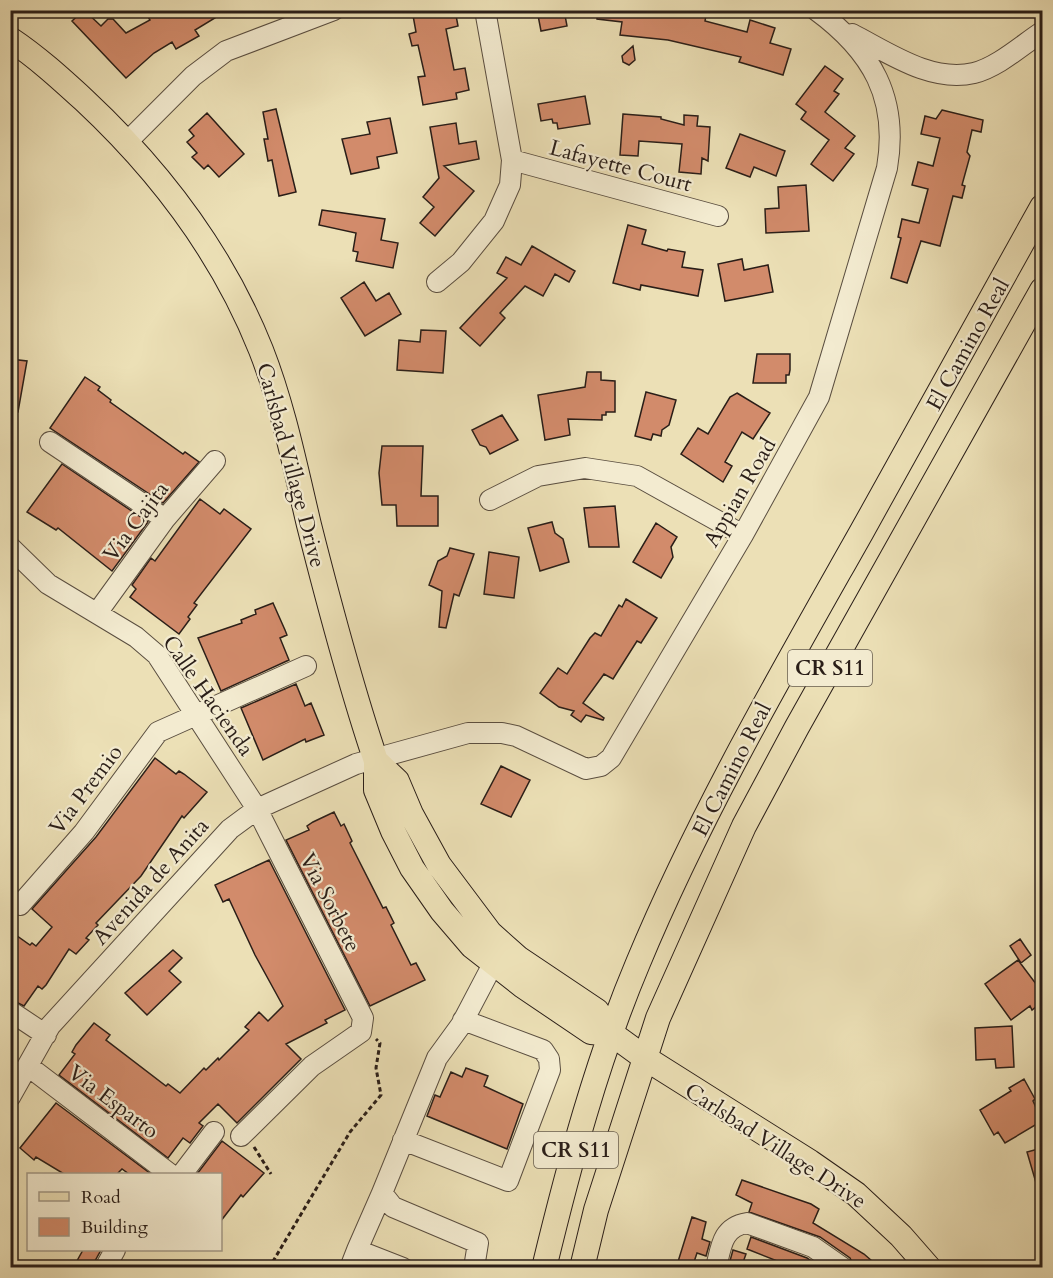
<svg xmlns="http://www.w3.org/2000/svg" width="1053" height="1278" font-family="Cardo,serif">
<rect width="100%" height="100%" fill="#ece0b6"/>
<filter id="stains"><feTurbulence type="fractalNoise" baseFrequency=".00333" numOctaves="4"/><feColorMatrix values="0 0 0 0 .2 0 0 0 0 .09 0 0 0 0 .02 0 0 0 .5 -.17"/></filter>
<radialGradient id="worn" r=".72"><stop offset=".6" stop-color="#630" stop-opacity="0"/><stop offset="1" stop-color="#630" stop-opacity=".3"/></radialGradient>
<!-- building -->
<path fill="#d28b6b" stroke="#2a1e18" stroke-width="1.5" d="M84 10 101 26 108 19H113L126 33 150 20 144 10H228L195 30 199 36 176 49 172 42 154 53 126 78 72 21Z
M412 10H455L458 26 446 29 454 70 465 68 469 90 456 93 457 99 423 105 418 77 425 76 418 45 412 46 409 34 416 32Z
M537 10H564L567 26 541 31Z
M597 10H638L681 15 682 10H707L705 21 747 32 750 20 775 28 770 43 791 49 783 75 739 62 741 57 668 40 620 35 622 22 597 19Z
M633 46 635 60 629 65 623 62 622 56Z
M825 66 843 79 834 91 839 94 825 112 855 136 845 148 854 154 833 181 811 164 829 140 801 119 806 112 796 104Z
M585 96 590 124 558 129 557 123H553L552 119 541 121 538 104Z
M276 109 296 192 279 196 272 160 268 161 264 139H268L263 112Z
M942 110 983 120 981 132 972 130 967 152 970 156 962 185 965 186 962 198 953 196 940 246 921 241 907 283 891 278 901 238 898 237 902 219 919 223 928 189 912 185 918 162 933 166 940 138 921 134 925 116 936 119Z
M207 113 244 154 219 177 208 165 204 169 192 157 197 153 187 142 194 136 189 130Z
M623 114 661 117V119L684 125V115L698 116 697 126 710 127 708 161 702 158 701 174 679 172 682 144 639 141 638 156 620 155Z
M390 118 397 153 377 157 379 168 351 174 342 139 370 134 367 122Z
M456 123 459 144 476 141 479 159 444 166 474 191 435 236 420 223 434 207 423 197 439 178 430 127Z
M740 134 785 151 776 176 754 167 750 177 726 168Z
M806 185 809 231 766 233 765 209 779 208 778 187Z
M322 210 385 219 381 240 398 243 393 268 356 261 358 252 353 251 356 233 319 225Z
M628 225 646 230 642 244 667 251 668 249 685 252 682 267 703 270 698 296 641 285 640 290 613 283Z
M532 246 575 271 569 282 555 274 543 296 525 286 500 313 505 318 480 346 460 328 507 278 497 273 506 257 521 265Z
M742 259 744 270 768 265 773 292 725 301 718 264Z
M364 282 376 301 389 293 401 314 365 336 341 298Z
M421 330 446 331 443 373 397 370 399 340 420 342Z
M757 354H790V370L789 375H786V383H753Z
M10 359 27 361 18 412 10 411Z
M587 372H601V380L615 381V412H606V415H602V420L568 419 570 435 545 440 538 395 585 387Z
M85 377 100 387 98 390 111 400 110 402 183 454 185 452 199 462 163 503 50 428Z
M646 392 676 400 669 425 662 430 661 436 653 434 651 440 635 436Z
M737 393 770 413 753 439 742 432 725 462 732 466 723 482 681 454 698 428 708 434 730 397Z
M502 415 518 440 490 454 486 447 480 445 472 430Z
M382 446H423L421 496H438V526H397L396 505H382L379 473Z
M62 464 148 522 112 571 58 528 56 530 27 512Z
M200 499 220 514 224 509 251 529 194 603 197 605 188 617 190 619 179 634 130 597 136 589 132 585 151 558 155 561Z
M615 506 619 547H589L584 508Z
M552 522 555 533 563 539 569 562 540 571 528 528Z
M656 523 677 537 671 547 673 557 661 578 633 562Z
M450 548 474 554 459 596 454 594 446 628 439 627 442 591 429 585 438 561 447 556Z
M489 552 519 557 514 598 484 594Z
M626 599 657 618 641 643 637 641 613 679 604 674 583 703 604 718 603 720 586 715 581 722 571 715 574 711 559 707 540 693 558 668 567 674 590 638 595 633 601 636 619 605 622 607Z
M273 603 285 630 287 635 280 638 289 660 221 691 198 638 242 623 241 620 256 614 255 610Z
M296 684 305 706 311 703 324 735 306 742 305 739 263 760 241 708Z
M155 758 176 774 179 771 184 774 207 792 184 818 182 816 141 876 96 923 98 925 86 938 89 940 76 954 69 949 46 985 42 989 38 986 24 1006 10 999V931L30 945 32 943 36 946 52 927 32 909 96 837Z
M501 766 530 780 511 817 481 804Z
M334 812 341 826 344 824 352 841 350 843 383 908 386 907 394 923 391 925 411 965 416 963 425 980 370 1006 286 840 309 830 307 826 313 822Z
M269 860 345 1010 325 1020 327 1023 286 1044 301 1059 237 1123 218 1104 199 1123 203 1126 190 1143 183 1138 168 1158 59 1075 75 1054 72 1052 76 1045 94 1023 110 1035 106 1040 166 1086 168 1084 180 1093 204 1068 206 1070 218 1058 219 1060 249 1030 245 1027 259 1012 268 1021 283 1006 255 955 229 899 223 902 215 885Z
M1020 939 1031 955 1021 963 1010 946Z
M173 950 182 958 169 971 181 982 147 1015 125 993Z
M1018 960 1036 984 1042 979V1002L1032 1010 1030 1006 1011 1020 985 984Z
M1012 1026 1014 1067 996 1068 995 1059 976 1060 975 1028Z
M466 1068 488 1076 484 1086 523 1104 507 1149 427 1116 435 1095 440 1097 451 1072 462 1077Z
M1024 1079 1035 1099 1033 1101 1042 1121 1005 1143 998 1132 994 1135 980 1110 1011 1091 1009 1088Z
M56 1103 151 1174H129L122 1169 117 1174H64L36 1157 34 1160 20 1148Z
M222 1141 264 1173 243 1197 241 1195 220 1222V1174H197Z
M1042 1148V1193H1039L1027 1152Z
M742 1180 811 1204 819 1209 813 1223 864 1254 880 1268H855L850 1258 820 1237 749 1212 752 1203 736 1195Z
M692 1217 706 1222 702 1239 710 1242 706 1256 697 1253 692 1268H676Z
M751 1237 807 1258 821 1268H795L747 1249Z
M83 1250H101L91 1268H73Z
M733 1250 746 1254 741 1268H728Z"/>
<g fill="none" stroke-linecap="round" stroke-linejoin="round">
<defs>
<path id="minor" d="M852 34C889 53 931 83 974 73 998 67 1022 45 1042 32
M128 141 193 76 226 51 334 10
M512 160 718 216
M437 282 461 262 494 221 510 185 512 160 485 10
M50 442 165 519
M490 500 538 476 585 468 637 476 743 535
M10 547 48 584 136 637 157 655 257 809 363 1018 361 1032 312 1066 241 1136
M97 613 165 519 215 461
M20 905 84 832 158 732 306 666
M10 1011 46 1035
M28 1066 170 1174
M10 1097 50 1026 230 829 257 809 356 764 468 733H502L516 736 586 769 601 766 611 758 743 535 819 397 887 168C899 98 872 51 816 10
M403 1140 508 1181 550 1070 549 1059 543 1050 463 1020
M182 1174 214 1132
M357 1250 382 1193
M105 1268 115 1250
M350 1268 357 1250 403 1268
M474 1268 478 1243 393 1207 382 1193 437 1058 461 1025 493 964
M716 1268C721 1247 722 1227 747 1223L813 1247 843 1268"/>
<path id="major" d="M10 39C37 57 60 78 84 100 160 171 222 252 261 350 283 406 295 466 309 525 329 604 350 684 376 761V790L393 831 412 868 442 911 472 946 523 986 591 1032 612 1034
M376 761 397 781 411 814 439 865 490 933 518 958 597 1011 612 1034 645 1058 810 1162 856 1194 901 1236 929 1268
M544 1268C569 1165 597 1060 638 963 700 814 782 673 861 533 922 425 981 315 1042 207
M582 1268 596 1210 658 1018 744 826 797 727 1042 290"/>
</defs>
<!-- minor casing -->
<use href="#minor" stroke="#5a4e40" stroke-width="22"/>
<!-- major casing -->
<use href="#major" stroke="#2a1e18" stroke-width="26"/>
<!-- path -->
<path stroke="#2a1e18" stroke-width="3" stroke-dasharray="4.5 3" stroke-linecap="butt" d="M254 1147 271 1174
M269 1268 350 1132 381 1095 376 1068 380 1043 376 1039"/>
<!-- minor -->
<use href="#minor" stroke="#f3ebd0" stroke-width="20"/>
<!-- major -->
<use href="#major" stroke="#ece0b6" stroke-width="24"/>
</g>
<g text-anchor="middle" stroke-width="4.5" stroke-linejoin="round" paint-order="stroke">
<!-- shield labels -->
<g fill="#f3ebd0" stroke="#665c4f" stroke-width="1.5">
<rect x="788" y="650" width="84" height="36" rx="4.5"/>
<rect x="534" y="1132" width="84" height="36" rx="4.5"/>
</g>
<g font-size="21" font-weight="bold" fill="#2a1e18">
<text x="830" y="675">CR S11</text>
<text x="576" y="1157">CR S11</text>
</g>
<!-- street labels -->
<g font-size="22" fill="#2a1e18" stroke="#f3ebd0">
<text transform="translate(621 165) rotate(15)" y="8">Lafayette Court</text>
<text transform="translate(967 344) rotate(-61)" y="8">El Camino Real</text>
<text transform="translate(292 465) rotate(75)" y="8">Carlsbad Village Drive</text>
<text transform="translate(739 492) rotate(-60)" y="8">Appian Road</text>
<text transform="translate(135 521) rotate(-53)" y="8">Via Cajita</text>
<text transform="translate(209 695) rotate(55)" y="8">Calle Hacienda</text>
<text transform="translate(731 769) rotate(-63)" y="8">El Camino Real</text>
<text transform="translate(85 789) rotate(-53)" y="8">Via Premio</text>
<text transform="translate(150 881) rotate(-48)" y="8">Avenida de Anita</text>
<text transform="translate(331 902) rotate(63)" y="8">Via Sorbete</text>
<text transform="translate(114 1101) rotate(37)" y="8">Via Esparto</text>
<text transform="translate(776 1145) rotate(33)" y="8">Carlsbad Village Drive</text>
</g>
</g>
<!-- margin -->
<rect width="1053" height="1278" fill="none" stroke="#ece0b6" stroke-width="36"/>
<rect x="12" y="12" width="1029" height="1254" fill="none" stroke="#2a1e18" stroke-width="3"/>
<rect x="18" y="18" width="1017" height="1242" fill="none" stroke="#2a1e18" stroke-width="1.5"/>
<!-- legend -->
<rect x="27" y="1173" width="195" height="78" fill="#f3ebd0" stroke="#a39986" stroke-width="1.5"/>
<rect x="39" y="1192" width="30" height="9" fill="#ece0b6" stroke="#a39986" stroke-width="1.5"/>
<text x="81" y="1203" font-size="18" fill="#2a1e18">Road</text>
<rect x="39" y="1218" width="30" height="18" fill="#d28b6b" stroke="#a39986" stroke-width="1.5"/>
<text x="81" y="1233" font-size="18" fill="#2a1e18">Building</text>
<rect width="100%" height="100%" filter="url(#stains)"/>
<rect width="100%" height="100%" fill="url(#worn)"/>
</svg>
